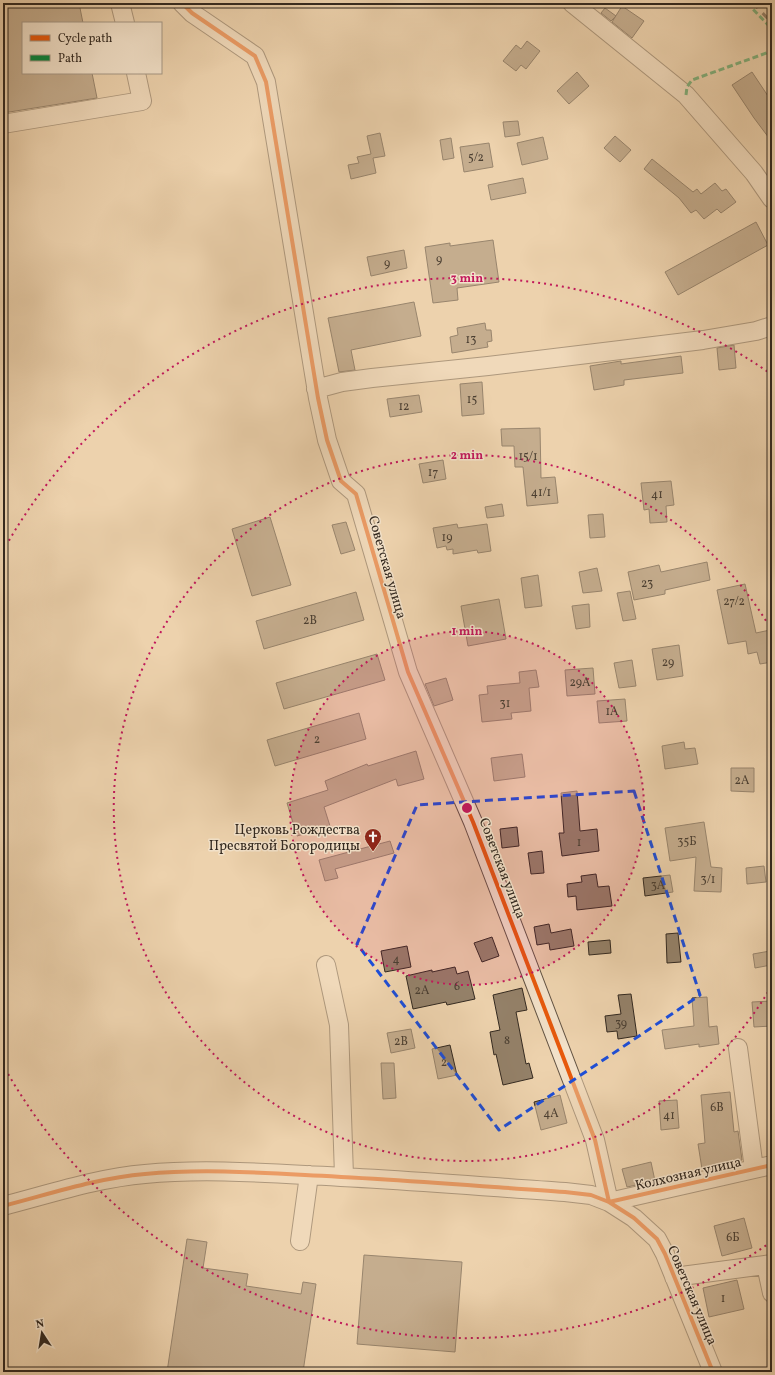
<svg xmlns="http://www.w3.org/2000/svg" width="775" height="1375" font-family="Vollkorn,serif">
<rect width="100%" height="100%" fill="#edd2ad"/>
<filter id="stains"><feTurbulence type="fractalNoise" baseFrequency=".005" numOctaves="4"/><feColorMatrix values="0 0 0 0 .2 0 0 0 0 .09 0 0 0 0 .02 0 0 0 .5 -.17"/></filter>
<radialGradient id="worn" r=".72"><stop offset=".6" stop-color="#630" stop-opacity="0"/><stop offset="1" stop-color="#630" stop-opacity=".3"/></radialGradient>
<!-- building -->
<path fill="#948169" stroke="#332920" d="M3 3H79L83 23H23V73H92L97 98 3 113Z
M622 6 644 21 632 38 612 22Z
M605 8 616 16 611 21 601 13Z
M527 41 540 51 526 69 521 65 516 71 503 61 516 45 521 49Z
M577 72 589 86 569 104 557 91Z
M752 72 772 102V142L754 118 732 85Z
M518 121 520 135 505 137 503 122Z
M380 133 385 156 373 158 376 173 351 179 348 165 359 163 357 157 371 154 367 136Z
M615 136 631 150 620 162 604 148Z
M543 137 548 159 522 165 517 143Z
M451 138 454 158 443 160 440 140Z
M489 143 493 167 464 172 460 147Z
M652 159 693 192 697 189 701 194 715 183 722 191 726 189 736 202 721 213 717 209 704 219 696 210 691 213 679 198 644 169Z
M523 178 526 193 491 200 488 185Z
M756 222 768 245 678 295 665 272Z
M493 240 499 282 457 288 458 300 433 303 425 247 450 243V246Z
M404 250 407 268 371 276 367 257Z
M414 302 421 336 351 350 355 370 339 372 328 318Z
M485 323 486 330H491L492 341 487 342 488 347 452 353 450 337 458 335 457 328Z
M734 345 736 368 719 370 717 348Z
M681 356 683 373 624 380V385L594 390 590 366 621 361V364Z
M482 382 484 414 462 416 460 384Z
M419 395 422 412 390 417 387 399Z
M540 428 541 478 555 477 558 503 527 506 523 467H515L514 446H502L501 429Z
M443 460 446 479 423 483 419 464Z
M671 481 674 505 666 506 667 522 650 523 649 509 644 510 641 483Z
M502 504 504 516 487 518 485 507Z
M603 514 605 537 590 538 588 515Z
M270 517 291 585 252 596 232 529Z
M346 522 355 550 341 554 332 525Z
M457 524 458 528 487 524 491 551 478 553 477 550 453 554V549L447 550 446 546 437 548 433 528Z
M707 562 710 580 665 590V594L634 600 628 572 659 565 661 572Z
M597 568 602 591 583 593 579 572Z
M538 575 542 606 525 608 521 578Z
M745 584 756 633 770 630 772 640V662L760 664 757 652 748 654 746 641 728 644 717 590Z
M630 591 636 619 623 621 617 593Z
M356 592 364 620 264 649 256 621Z
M499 599 506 639 468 646 461 606Z
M589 604 590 627 576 629 572 606Z
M679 645 683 676 657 680 652 649Z
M377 654 385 680 284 709 276 683Z
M632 660 636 686 619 688 614 663Z
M593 668 595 694 567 696 565 670Z
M536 670 539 687 529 688 531 711 511 713 512 719 482 722 479 695 488 694 487 686 520 683 519 672Z
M446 678 453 700 434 706 425 684Z
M625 699 627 721 599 723 597 701Z
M359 713 366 739 275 766 267 740Z
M684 742 685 749 695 748 698 764 665 769 662 746Z
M416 751 424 779 398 786 396 779 324 807 330 826 297 836 287 803 328 790 325 781 367 764 368 766Z
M522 754 525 777 494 781 491 758Z
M731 768H754V792L731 791Z
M577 791 580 831 597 829 599 851 562 856 559 833H564L561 793Z
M704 822 711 867 722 868 721 892 694 891 696 857 670 861 665 828Z
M517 827 519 846 502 848 500 829Z
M390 841 394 853 335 869 338 878 325 881 319 860Z
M542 851 544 873 531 874 528 853Z
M764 866 766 882 747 884 746 868Z
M596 874 598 887 609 886 612 906 577 910 576 896 568 897 567 884 582 882 581 876Z
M670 875 673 892 645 896 643 878Z
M549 924 551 933 571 929 574 946 550 950 549 943 537 945 534 927Z
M678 933 681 962 667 963 666 934Z
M492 937 499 956 482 962 474 943Z
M610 940 611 953 589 955 588 942Z
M407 946 411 967 385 972 381 951Z
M770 951 771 965 755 968 753 954Z
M455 967 457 974 468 971 475 999 447 1005 446 1002 413 1009 406 976 432 970V972Z
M522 988 527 1010 516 1012 526 1064 529 1063 533 1078 503 1085 496 1054 494 1055 490 1032 500 1030 493 995Z
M631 994 637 1036 618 1039 617 1031 607 1032 605 1016 621 1014 618 995Z
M707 997 709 1027 717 1026 719 1044 699 1047V1044L665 1049 662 1030 694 1026 692 998Z
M772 1001V1026L754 1027 752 1002Z
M411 1029 415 1048 391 1053 387 1033Z
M450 1045 457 1075 438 1079 432 1049Z
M381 1063H394L396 1098 383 1099Z
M730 1092 734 1132 738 1131 742 1160 718 1164 719 1166 702 1169 698 1144 705 1143 701 1095Z
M560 1095 567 1123 541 1130 534 1102Z
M677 1100 679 1128 661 1130 659 1101Z
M651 1162 655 1181 627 1187 622 1169Z
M744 1218 752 1248 722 1256 714 1226Z
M187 1239 207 1242 203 1268 248 1274 246 1286 301 1294 303 1282 316 1284 303 1372H167Z
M364 1255 462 1262 455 1352 357 1344Z
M737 1280 744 1309 709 1317 703 1288Z"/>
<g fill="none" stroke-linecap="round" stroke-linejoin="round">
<defs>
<path id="minor" d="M120 3 125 23
M182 3 192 13 255 56 266 82 318 398 327 440 341 481 356 494 408 672 473 822 595 1140 609 1202 772 1165
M572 3 686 95 754 173 772 199
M3 124 142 101 136 73
M316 389 342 382 372 378 488 366 703 340 756 331 772 326
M326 965 339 1025 344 1176
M738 1048 754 1169
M3 1206C50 1194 97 1178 145 1174 196 1169 253 1172 305 1175 391 1179 478 1186 565 1192L591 1195 609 1202 634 1218 657 1239 665 1254 713 1372
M300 1241 309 1175
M766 1265 772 1293
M674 1277 772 1264"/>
</defs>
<!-- minor casing -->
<use href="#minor" stroke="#625343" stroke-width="20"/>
<!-- minor -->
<use href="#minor" stroke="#f3e2ca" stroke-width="18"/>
<!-- rail -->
<path stroke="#332920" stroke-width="3" stroke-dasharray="7 7" stroke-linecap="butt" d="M753 3 772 23"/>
<!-- quiet -->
<path stroke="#00873e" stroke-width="3" stroke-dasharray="6 3" stroke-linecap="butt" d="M747 3 772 29
M686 95 687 87 692 80 772 51"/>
<defs>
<path id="cycleway" d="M182 3 192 13 255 56 266 82 318 398 327 440 341 481 356 494 408 672 473 822 595 1140 609 1202 772 1165
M3 1206C50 1194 97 1178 145 1174 196 1169 253 1172 305 1175 391 1179 478 1186 565 1192L591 1195 609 1202 634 1218 657 1239 665 1254 713 1372"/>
</defs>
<!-- cycleway casing -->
<use href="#cycleway" stroke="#f3e2ca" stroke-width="6"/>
<!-- cycleway -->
<use href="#cycleway" stroke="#e8590c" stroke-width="4"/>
</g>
<!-- marked area -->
<path d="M0 0H775V1375H0ZM634 791 700 995 499 1130 357 944 417 805Z" fill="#edd2ad" fill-opacity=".55" fill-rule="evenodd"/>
<path fill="none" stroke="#1d4ed8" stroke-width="3" stroke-dasharray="8 5" stroke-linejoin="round" d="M634 791 700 995 499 1130 357 944 417 805Z"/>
<!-- distance rings -->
<circle cx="467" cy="808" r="177" fill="#c2185b" fill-opacity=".12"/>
<g fill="none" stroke="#c2185b" stroke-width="2" stroke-dasharray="2 4">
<circle cx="467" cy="808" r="177"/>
<path d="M771 987A353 353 0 1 1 771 629"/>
<path d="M771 1242A530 530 0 0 1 3 1065M3 551A530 530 0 0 1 771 374"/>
</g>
<!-- icons -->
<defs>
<symbol id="church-pin" viewBox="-11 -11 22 30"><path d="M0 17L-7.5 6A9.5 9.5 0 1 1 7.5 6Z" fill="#8f2418" stroke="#f3e2ca"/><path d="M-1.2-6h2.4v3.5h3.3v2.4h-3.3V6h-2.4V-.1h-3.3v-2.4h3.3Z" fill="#fff"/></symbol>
</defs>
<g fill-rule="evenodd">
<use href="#church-pin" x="363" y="827" width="20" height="27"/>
</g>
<g text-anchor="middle" stroke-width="3" stroke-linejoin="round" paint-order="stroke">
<!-- number labels -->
<g font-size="12" fill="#4b3f32">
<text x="476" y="161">5/2</text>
<text x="439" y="263">9</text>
<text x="387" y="267">9</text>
<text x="471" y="343">13</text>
<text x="472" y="403">15</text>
<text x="404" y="410">12</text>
<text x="528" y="460">15/1</text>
<text x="433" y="476">17</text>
<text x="541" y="496">41/1</text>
<text x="657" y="498">41</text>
<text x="447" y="541">19</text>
<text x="647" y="587">23</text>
<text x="734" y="605">27/2</text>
<text x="310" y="624">2В</text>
<text x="668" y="666">29</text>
<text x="580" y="686">29А</text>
<text x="505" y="707">31</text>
<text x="612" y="715">1А</text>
<text x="317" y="743">2</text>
<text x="742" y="784">2А</text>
<text x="687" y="845">35Б</text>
<text x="579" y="846">1</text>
<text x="708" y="883">3/1</text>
<text x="658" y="889">3А</text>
<text x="396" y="963">4</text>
<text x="457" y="990">6</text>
<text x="422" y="994">2А</text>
<text x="621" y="1027">39</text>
<text x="507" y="1044">8</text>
<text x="401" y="1045">2В</text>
<text x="444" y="1066">2</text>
<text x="717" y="1111">6В</text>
<text x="551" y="1117">4А</text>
<text x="669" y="1119">41</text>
<text x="733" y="1241">6Б</text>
<text x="723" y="1302">1</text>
</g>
<!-- street labels -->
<g font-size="14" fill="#332920" stroke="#f3e2ca">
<text transform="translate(388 567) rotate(74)" y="5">Советская улица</text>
<text transform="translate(503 868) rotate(69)" y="5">Советская улица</text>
<text transform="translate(688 1173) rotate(-13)" y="5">Колхозная улица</text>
<text transform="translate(693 1295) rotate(67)" y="5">Советская улица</text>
</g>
<!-- poi labels -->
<g font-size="14" fill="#332920" stroke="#f3e2ca" text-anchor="end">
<text x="360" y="834">Церковь Рождества<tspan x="360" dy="16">Пресвятой Богородицы</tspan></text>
</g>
</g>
<circle cx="467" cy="808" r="6" fill="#c2185b" stroke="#f3e2ca" stroke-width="2"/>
<g font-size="12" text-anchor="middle" font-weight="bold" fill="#c2185b" stroke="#f3e2ca" stroke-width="3" stroke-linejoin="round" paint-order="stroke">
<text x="467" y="282">3 min</text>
<text x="467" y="459">2 min</text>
<text x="467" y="635">1 min</text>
</g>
<!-- margin -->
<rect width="775" height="1375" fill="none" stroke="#edd2ad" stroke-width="16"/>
<rect x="4" y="4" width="767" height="1367" fill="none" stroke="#332920" stroke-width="2"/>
<rect x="8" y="8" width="759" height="1359" fill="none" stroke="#332920"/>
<!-- legend -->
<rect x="22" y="22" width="140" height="52" fill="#f3e2ca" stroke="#a69886"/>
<rect x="30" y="35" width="20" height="6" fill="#e8590c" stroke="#a69886"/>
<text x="58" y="42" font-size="12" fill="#332920">Cycle path</text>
<rect x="30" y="55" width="20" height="6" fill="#00873e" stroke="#a69886"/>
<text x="58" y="62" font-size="12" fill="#332920">Path</text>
<!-- north arrow -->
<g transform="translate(42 1333) rotate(348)" stroke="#f3e2ca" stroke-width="3" paint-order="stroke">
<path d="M0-3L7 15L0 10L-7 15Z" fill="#332920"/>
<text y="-6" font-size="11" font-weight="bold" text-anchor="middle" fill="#332920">N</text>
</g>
<rect width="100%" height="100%" filter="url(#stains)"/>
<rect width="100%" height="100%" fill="url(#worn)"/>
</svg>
